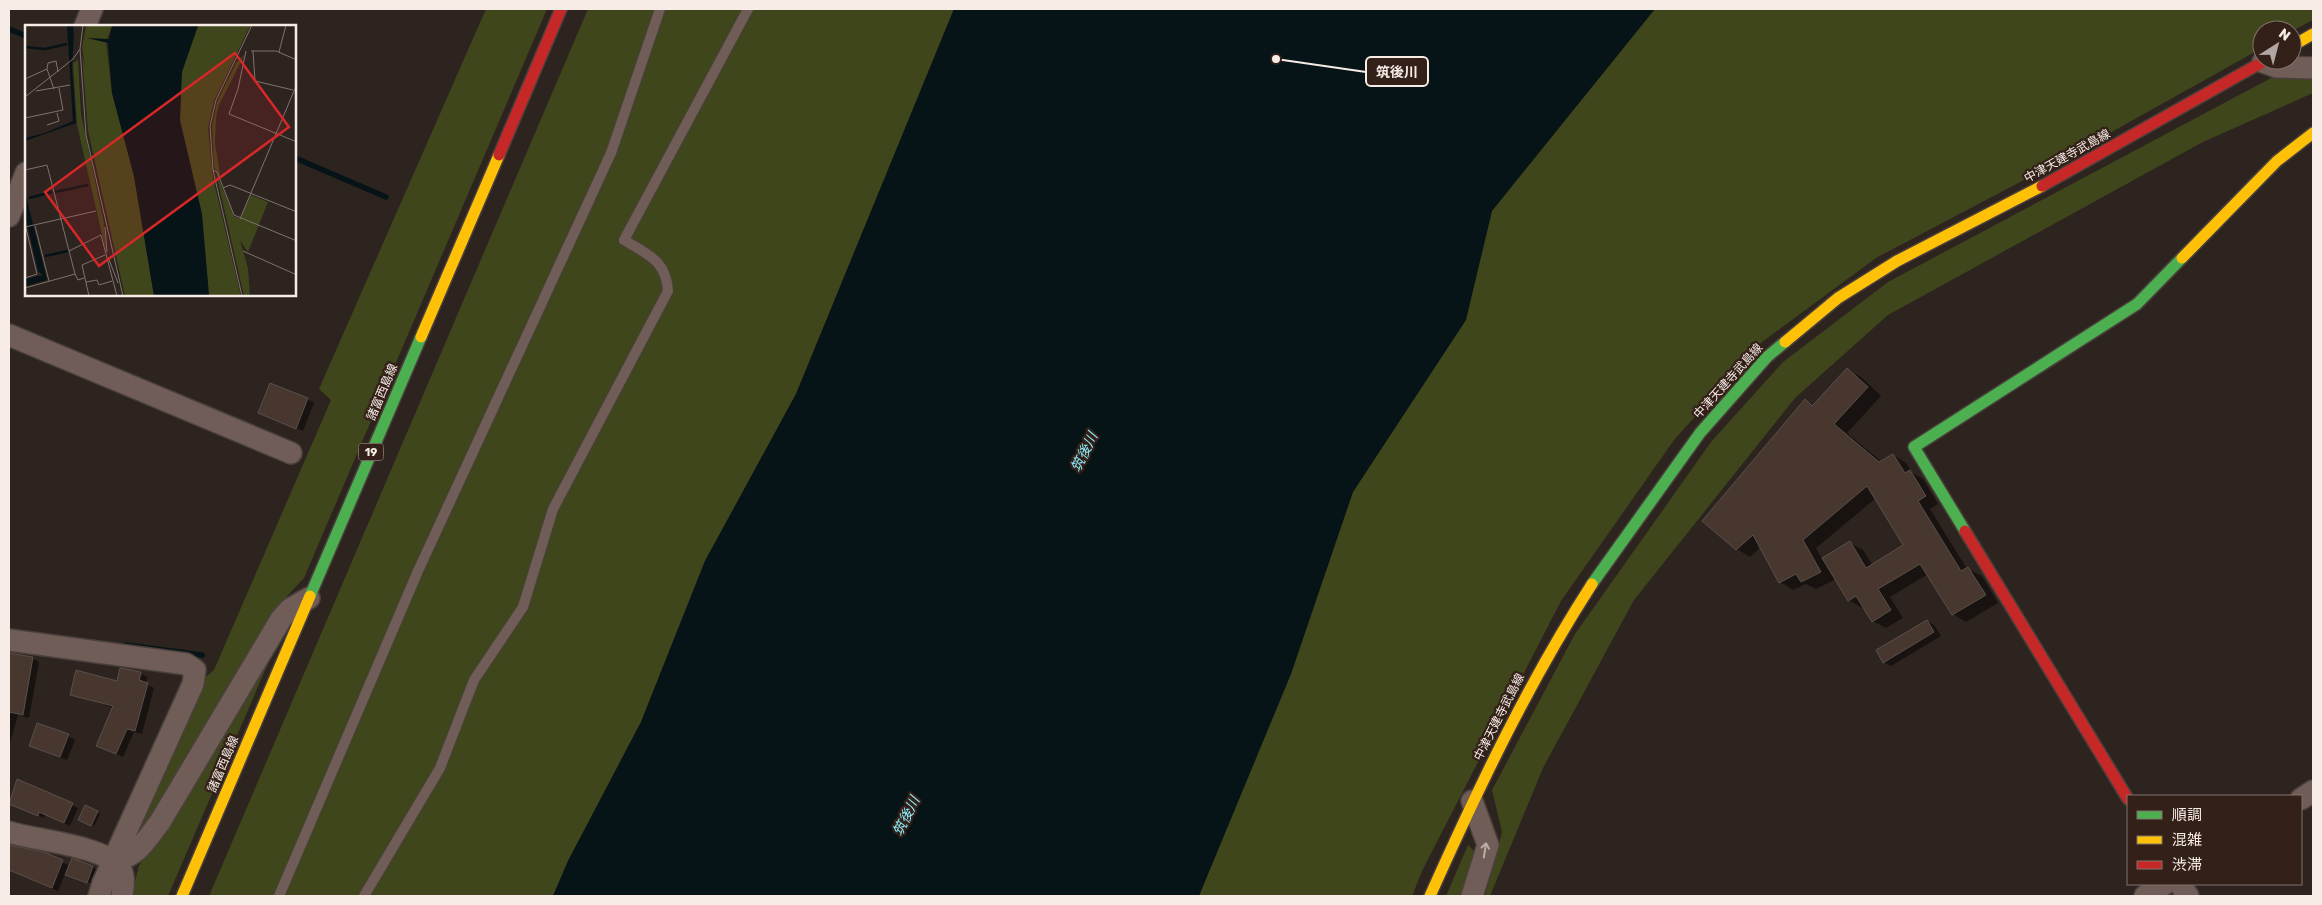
<svg xmlns="http://www.w3.org/2000/svg" width="2322" height="905" font-family="Rubik,'Noto Sans JP',sans-serif">
<rect width="100%" height="100%" fill="#2d231f"/>
<!-- green -->
<path fill="#3f461b" d="M486 9H547L304 578 287 596 143 834 126 849 200 682 214 670 331 400 319 389Z
M588 9H954L796 394 705 561 641 722 568 861 553 896H209Z
M1581 9H2313V20L2292 31 2262 30V48L2058 162 1876 258 1762 342 1674 440 1561 601 1423 869 1412 896H1161Z
M2313 76V93L2203 142 1888 315 1795 398 1634 600 1543 768 1490 896H1485L1502 832 1492 790 1575 634 1711 442 1783 362 1888 282 2271 78Z
M279 638 168 896H131L139 866Z
M1468 845 1480 857 1468 896H1446Z"/>
<!-- water -->
<path fill="#061417" d="M954 9H1655L1492 211 1466 320 1353 492 1291 674 1199 896H553L568 861 641 722 705 561 796 394Z"/>
<!-- shadow -->
<path fill="#0007" fill-rule="evenodd" d="M1847 370 1861 377 1881 396 1847 433 1882 462 1893 455 1906 463 1912 473 1923 479 1938 504 1930 509 1967 569 1982 576 1998 603 1966 622 1953 614 1928 574 1890 597 1903 618 1886 628 1873 621 1864 607 1862 608 1849 600 1836 579 1816 589 1806 584 1793 590 1780 582 1761 547 1750 557 1737 549 1704 521 1805 401 1814 406ZM1876 498 1905 546 1873 566 1863 550 1850 543 1822 559 1816 548Z
M307 399 314 403 303 431 260 413Z
M1927 621 1934 625 1941 636 1891 666 1884 662Z
M9 653 32 658 39 662 29 718 18 715 10 743Z
M121 669 141 674 138 687 142 674 147 677 146 684 154 688 142 734 134 732 123 757 105 749 114 708 71 694 117 682Z
M68 736 75 740 67 760 30 745Z
M18 780 78 808 70 826 45 814 44 818 10 803Z
M86 807 100 814 94 826 80 819Z
M9 846 43 854 70 866 92 867 99 871 93 884 65 874 58 891 11 870 16 856 9 854Z"/>
<g fill="none" stroke-linecap="round" stroke-linejoin="round">
<!-- stream -->
<path stroke="#061417" stroke-width="5.5" d="M9 29 26 36
M295 158 386 197
M125 645 202 655"/>
</g>
<!-- building -->
<path fill="#48372f" stroke="#58504c" d="M1847 368 1868 387 1834 424 1879 462 1893 454 1905 473 1910 470 1926 496 1918 501 1961 571 1968 567 1986 595 1952 615 1920 564 1878 589 1891 610 1872 622 1856 596 1848 601 1822 558 1850 541 1866 568 1903 545 1867 486 1803 540 1821 572 1801 582 1796 574 1779 583 1753 535 1736 550 1702 521 1805 399 1812 406Z
M270 383 308 398 296 429 258 413Z
M1927 620 1934 632 1883 663 1876 650Z
M9 653 33 657 23 715 9 712Z
M120 668 141 672 139 680 148 683 135 731 127 729 116 754 96 746 113 706 70 695 76 670 117 681Z
M37 723 69 734 60 757 29 746Z
M17 779 73 803 64 823 39 812 38 816 9 804Z
M85 805 98 811 91 826 78 820Z
M9 845 44 852 63 860 52 888 9 870Z
M72 858 93 866 87 883 65 875Z"/>
<g fill="none" stroke-linecap="round" stroke-linejoin="round">
<defs>
<path id="lane" d="M279 896 418 571 611 153 660 9
M364 896 440 768 474 680 523 607 553 509 668 291C666 260 648 255 624 240L748 9"/>
<path id="street" d="M85 26 92 9
M2263 62 2277 67 2313 68
M9 216 26 173
M9 335 291 453
M9 640 186 664 195 670 193 684 103 883 99 896
M2301 799 2313 791
M1472 801 1488 845 1472 896
M9 832C32 840 110 846 121 870 125 878 123 887 122 896
M113 861C138 857 145 841 160 822L281 619 290 609 309 598
M2180 884 2188 896
M2145 896 2165 884"/>
<path id="fast" d="M1965 531 1914 447 2137 304 2182 258
M1592 584 1700 433 1767 357 1785 342
M310 596 421 337"/>
<path id="slow" d="M2292 46 2313 34
M2182 258 2277 161 2313 133
M421 337 499 155
M1785 342 1838 298 1897 261 2042 186
M182 896 310 596
M1430 896C1478 789 1528 683 1592 584"/>
<path id="jam" d="M499 155 561 9
M2042 186 2266 60
M1965 531 2128 799"/>
</defs>
<!-- lane casing -->
<use href="#lane" stroke="#49403c" stroke-width="12"/>
<!-- street casing -->
<use href="#street" stroke="#49403c" stroke-width="24"/>
<!-- fast casing -->
<use href="#fast" stroke="#49403c" stroke-width="14"/>
<!-- slow casing -->
<use href="#slow" stroke="#49403c" stroke-width="14"/>
<!-- jam casing -->
<use href="#jam" stroke="#49403c" stroke-width="14"/>
<!-- lane -->
<use href="#lane" stroke="#705d57" stroke-width="10"/>
<!-- street -->
<use href="#street" stroke="#705d57" stroke-width="21"/>
<!-- fast -->
<use href="#fast" stroke="#4caf50" stroke-width="11"/>
<!-- slow -->
<use href="#slow" stroke="#ffc107" stroke-width="11"/>
<!-- jam -->
<use href="#jam" stroke="#c62828" stroke-width="11"/>
</g>
<!-- one-way arrows -->
<defs><path id="oneway-shaft" d="M-6 0H5M1.5-3L5.5 0L1.5 3" fill="none" stroke-width="1.6" stroke-linecap="round" stroke-linejoin="round" transform="scale(1.25)"/></defs>
<use stroke="#bbaca6" href="#oneway-shaft" transform="translate(1485 850) rotate(-81)"/>
<g text-anchor="middle" stroke-width="4.5" stroke-linejoin="round" paint-order="stroke">
<!-- shield labels -->
<rect fill="#332119" stroke="#bdafa9" stroke-width="1" x="358.5" y="443.5" width="25" height="17" rx="4"/>
<g font-size="11" font-weight="bold" fill="#f8ece7">
<text x="371" y="456">19</text>
</g>
<!-- street labels -->
<g font-size="12" fill="#f8ece7" stroke="#332119">
<text transform="translate(2067 156) rotate(-29)" y="4">中津天建寺武島線</text>
<text transform="translate(1728 381) rotate(-48)" y="4">中津天建寺武島線</text>
<text transform="translate(382 392) rotate(-67)" y="4">諸富西島線</text>
<text transform="translate(1499 717) rotate(-63)" y="4">中津天建寺武島線</text>
<text transform="translate(223 764) rotate(-67)" y="4">諸富西島線</text>
</g>
<!-- water labels -->
<g font-size="14" font-style="italic" fill="#8ceefe" stroke="#332119">
<text transform="translate(1084 452) rotate(-64)" y="5">筑後川</text>
<text transform="translate(906 816) rotate(-64)" y="5">筑後川</text>
</g>
</g>
<!-- overview -->
<g transform="translate(25 25)">
<rect width="271" height="271" fill="#2d231f"/>
<path d="M61 1H87L81 17 87 68 109 151 129 271H100L63 106 57 30 60 41 57 22ZM168 1H225L189 76 183 103 188 153 216 271H184L180 226 150 74ZM220 29 194 80 191 92 190 118 196 155 189 142 187 101 192 77 211 38ZM53 35 56 89 79 198 81 227 52 100 48 38ZM191 148 209 191 215 194 226 170 243 177 223 227 215 216 223 243 225 271H219Z" fill="#3f461b"/>
<path d="M42 1H48L49 8 47 42 51 98 0 116V113L20 108 48 96ZM87 1H173L157 47 155 95 177 189 184 271H129L109 151 87 68 83 18 62 13 84 14ZM0 167 22 255 0 261V254L18 250 13 246 1 194Z" fill="#061417"/>
<path fill="none" stroke="#061417" stroke-width="2.5" d="M0 22 20 24 42 19M30 167 63 160M4 173 27 167M20 231 43 226"/>
<path fill="none" stroke="#7e736f" stroke-width="1" d="M55 24 61 110 98 271M221 26 213 64 204 89 272 117M226 26H251L272 35M228 26 230 56 268 65M254 27 261 0M22 44 23 38 31 36 33 47M0 54 22 44 29 64M11 66 45 60M0 72 48 34 55 24 58 0M0 93 38 85 34 63M22 100 34 96 32 88M0 145 22 140 50 249 53 255 59 253M188 145 192 147 209 190 272 216M198 163 205 160 272 187M215 194 272 59M0 199 12 249 0 253M10 201 24 256M0 202 71 186M80 202 82 227M44 226 76 210 92 271M218 226 272 250M83 232 93 258M61 257 72 255 74 260 87 256M0 263 50 249M64 271 57 240 80 230M217 271 188 145 185 101 191 75 227 0"/>
<path fill="#d62828" fill-opacity="0.15" stroke="#d62828" stroke-width="2.5" d="M210 28 264 102 74 241 20 167Z"/>
<rect width="271" height="271" fill="none" stroke="#f8ece7" stroke-width="2.5"/>
</g>
<!-- callouts -->
<path fill="none" stroke="#f8ece7" stroke-width="2" d="M1276 59L1366 72"/>
<circle fill="#f8ece7" stroke="#332119" stroke-width="2" cx="1276" cy="59" r="5"/>
<rect fill="#332119" stroke="#f8ece7" stroke-width="2" x="1366" y="57" width="62" height="29" rx="5"/>
<g font-size="14" text-anchor="middle" font-weight="bold" fill="#f8ece7">
<text x="1397" y="77">筑後川</text>
</g>
<!-- border -->
<rect width="2322" height="905" fill="none" stroke="#f8ece7" stroke-width="20"/>
<!-- legend -->
<rect x="2127" y="795" width="175" height="90" fill="#332119" stroke="#82726b"/>
<rect x="2137" y="811" width="25" height="8" fill="#4caf50" stroke="#82726b"/>
<text x="2172" y="820" font-size="15" fill="#f8ece7">順調</text>
<rect x="2137" y="836" width="25" height="8" fill="#ffc107" stroke="#82726b"/>
<text x="2172" y="845" font-size="15" fill="#f8ece7">混雑</text>
<rect x="2137" y="861" width="25" height="8" fill="#c62828" stroke="#82726b"/>
<text x="2172" y="870" font-size="15" fill="#f8ece7">渋滞</text>
<!-- north arrow -->
<g transform="translate(2277 45) rotate(36)"><circle r="24" fill="#332119" stroke="#82726b"/>
<path d="M0-4L9 19L0 12L-9 19Z" fill="#b1a6a1"/>
<text y="-8" font-size="14" font-weight="bold" text-anchor="middle" fill="#f8ece7">N</text>
</g>
</svg>
